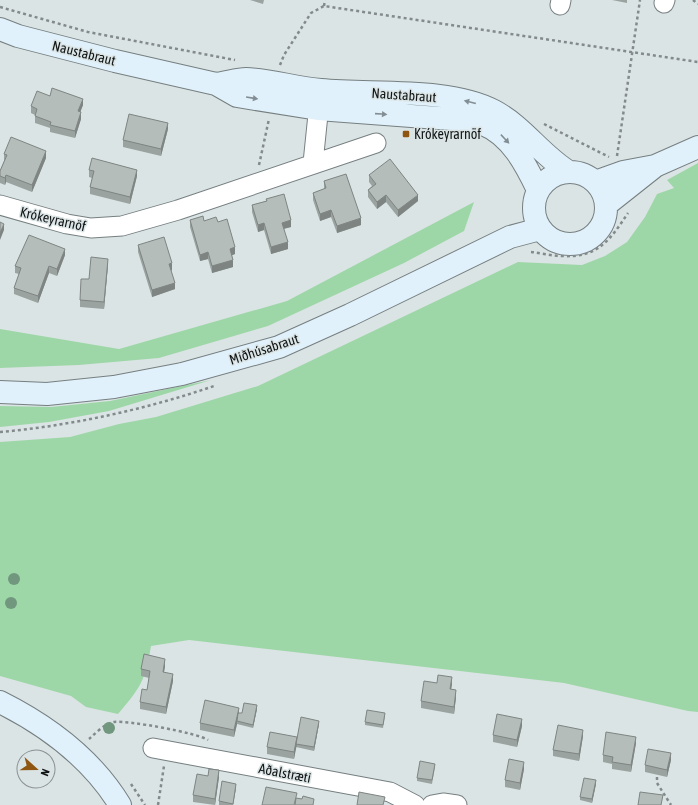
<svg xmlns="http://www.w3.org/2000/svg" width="698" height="805" font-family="'Asap Condensed',sans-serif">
<rect width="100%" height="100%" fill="#dbe4e5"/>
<!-- green -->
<path fill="#9ed7a7" d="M698 163V712L688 711 564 683 189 640 151 646C145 681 141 687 118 714L86 707 71 696 0 676V442L70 437 119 424 156 417 258 386 518 262 582 265 605 256 627 242 645 217 657 194 674 188 667 180Z
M474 202 464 231 404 263 268 326 159 358 79 365 0 368V329L119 349 287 301Z
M211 380 109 411 49 422 0 427V406L51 407 110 401Z"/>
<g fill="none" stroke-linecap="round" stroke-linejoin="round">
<defs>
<path id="street" d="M664 3 665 0
M560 5 561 0
M313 163 320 95
M0 205 67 224 91 228 122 226 178 210 376 143
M153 748 390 792 415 805
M432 805 443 803 457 805"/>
<path id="secondary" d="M0 29 18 36 115 61 216 84 237 96 318 109 465 120C470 121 478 122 483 124 511 135 526 165 538 190
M216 84C226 83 237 79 246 79 271 80 296 88 321 90 372 95 450 87 494 111 524 127 541 155 569 172
M534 208a36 36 0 1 1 72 0a36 36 0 1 1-72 0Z
M595 182 623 172 655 166 698 147
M606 205 654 167
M0 392 47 394 114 387 182 374 279 347 350 315 510 237 540 229
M0 702C48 726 92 759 120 805"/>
</defs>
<!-- street casing -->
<use href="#street" stroke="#767f80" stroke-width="21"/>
<!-- secondary casing -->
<use href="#secondary" stroke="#767f80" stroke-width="24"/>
<!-- path -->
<path stroke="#838a8b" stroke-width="2.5" stroke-dasharray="3 3" stroke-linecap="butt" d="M693 0 698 4
M324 6 325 0
M0 7 88 32 235 60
M280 65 284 55 311 13 324 6 698 62
M544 124 609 157
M617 156 640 0
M259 165 269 119
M531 252C541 253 552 256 562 256 598 258 610 240 628 213
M0 432C70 426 147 409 214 386
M89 739C96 733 104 724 114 722 127 720 198 733 208 740
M657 777V783L671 805
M131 784 145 805
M158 805 164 766"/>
<!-- street -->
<use href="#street" stroke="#fff" stroke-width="19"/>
<!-- secondary -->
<use href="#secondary" stroke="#e0f1fb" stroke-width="22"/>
</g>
<!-- trees -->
<g fill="#71987f">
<circle cx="14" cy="579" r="6"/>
<circle cx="11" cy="603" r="6"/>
<circle cx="109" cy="728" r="6"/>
</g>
<!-- wall -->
<path fill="#9ba3a0" d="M250 0H264L263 4Z
M612 0H627V3Z
M50 96 83 105 80 112 81 119 75 138 50 132V128L35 123V115L31 113V106Z
M168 129 161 156 123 147V140Z
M4 154 46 158 32 192 6 182 5 185 0 183V171L4 161Z
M89 170 137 176 130 204 90 194V187L92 178 89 177Z
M369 175 418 201 398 217 386 202 377 209 368 197V190L372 186 369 182Z
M324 181 361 225 337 233 331 217 320 221 313 200V193L324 189Z
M266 199 291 227 284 229 288 249 271 254 264 230 258 232 252 212V205L266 201Z
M190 220 218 222 235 254 232 255 233 267 212 273 208 259 200 261 190 227Z
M138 245 172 270 171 271 175 289 152 297 138 252Z
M65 255 57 276 49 273 38 303 14 294V288L19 274 15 273V266Z
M108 265 104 309 80 307V300L89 279Z
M165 666 164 672 173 681 166 714 140 709V702L147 690 149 678 141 676V669Z
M437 683 452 684 451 689 456 697 454 714 421 708V701Z
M257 709 253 728 237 724 234 737 200 730V723L239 713H242Z
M385 716 383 728 365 725V722Z
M319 724 314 751 296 747V746L294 759 267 754V747L297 741Z
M522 726 517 747 493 742V735Z
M583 736 579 761 553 756V750Z
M636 743 631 772 612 769V764L603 762V755Z
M671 760 667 777 645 772V765Z
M435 767 432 784 417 781V778Z
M524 769 520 790 505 787V780Z
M219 777 215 805 193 802V795Z
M596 784 592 803 580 800V797Z
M236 788 233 805H219V801Z"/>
<!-- shaded-wall -->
<path fill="#7e8482" d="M83 99V105L78 118V111Z
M81 112V119L75 138V131Z
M168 123V129L161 156V149Z
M46 151V158L32 192V185Z
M137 170V176L130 204V197Z
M6 175V182L5 185V178Z
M386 195V202L377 209V202Z
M418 195V201L398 217V210Z
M331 210V217L320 221V214Z
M361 218V225L337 233V226Z
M291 220V227L282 229V223Z
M264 223V230L258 232V225Z
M4 224V230L0 240V233Z
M288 242V249L271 254V247Z
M235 247V254L230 256V249Z
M65 249V255L57 276V269Z
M208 252V259L200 261V255Z
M108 259V265L104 309V302Z
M233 260V267L212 273V266Z
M172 263V270L169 271V264Z
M49 266V273L38 303V296Z
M175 283V289L152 297V290Z
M165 659V666L163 678V672Z
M173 674V681L166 714V707Z
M452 677V684L450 696V689Z
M456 690V697L454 714V707Z
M257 705V709L253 728V725Z
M239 708V714L237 721V724L234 737V730Z
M522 719V726L517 747V740Z
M319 721V724L314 751V747Z
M583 730V736L579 761V754Z
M297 737V744L294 759V752Z
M636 737V743L631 772V765Z
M671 753V760L667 777V770Z
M524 762V769L520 790V783Z
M219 770V777L215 805V799Z
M596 780V784L592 803V799Z
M236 784V788L233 805V804Z"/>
<!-- building -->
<path fill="#b4bdba" stroke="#7e8482" d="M52 88 83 99 78 111 81 112 75 131 50 125 51 122 35 116 37 109 31 106 37 91 50 96Z
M129 114 168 123 161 149 123 140Z
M11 137 46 151 32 185 6 175 5 178 0 176V171L7 155 4 154Z
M92 158 137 170 130 197 90 187 94 171 89 170Z
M390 159 418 195 398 210 386 195 377 202 368 190 376 184 369 175Z
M346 174 361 218 337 226 331 210 320 214 313 193 326 188 324 181Z
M284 194 291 220 282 223 288 242 271 247 264 223 258 225 252 205 267 201 266 199Z
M203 216 204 221 216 217 218 222 227 219 235 247 230 249 233 260 212 266 208 252 200 255 190 220Z
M0 222 4 224 0 233Z
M29 235 65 249 57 269 49 266 38 296 14 288 21 268 15 266Z
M164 237 172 263 169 264 175 283 152 290 138 245Z
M91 257 108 259 104 302 80 300 81 279H89Z
M144 654 165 659 163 672 173 674 166 707 140 702 142 689 147 690 150 671 141 669Z
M438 675 452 677 450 689 456 690 454 707 421 701 424 681 437 683Z
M205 700 239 708 234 730 200 723Z
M244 703 257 705 253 725 237 721 238 713H242Z
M367 710 385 713 383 725 365 722Z
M497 714 522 719 517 740 493 735Z
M301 717 319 721 314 747 296 744Z
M558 725 583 730 579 754 553 750Z
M270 732 297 737 294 752 267 747Z
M606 732 636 737 631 765 612 762 613 757 603 755Z
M648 749 671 753 667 770 645 765Z
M509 759 524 762 520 783 505 780Z
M420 761 435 764 432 780 417 778Z
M209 769 219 770 215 799 193 795 197 774 208 776Z
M584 778 596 780 592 799 580 797Z
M222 781 236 784 233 804 219 801Z
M266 787 297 793 294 805H262Z
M359 792 385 797 383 805H357Z
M640 792 663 795 661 805H638Z
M303 796 314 799 313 805H295L296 798 302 799Z"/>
<!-- one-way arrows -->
<defs><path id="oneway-solid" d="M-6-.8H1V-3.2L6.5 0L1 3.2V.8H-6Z"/></defs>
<g fill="#838e94">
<use href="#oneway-solid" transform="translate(252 98) rotate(9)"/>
<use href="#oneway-solid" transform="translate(470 102) rotate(-166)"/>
<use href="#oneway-solid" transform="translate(381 114) rotate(4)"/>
<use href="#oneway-solid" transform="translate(505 139) rotate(47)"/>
</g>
<!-- markers -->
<rect fill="#8f5611" stroke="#dbe4e5" stroke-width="1.5" x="402" y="130" width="8" height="8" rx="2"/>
<g text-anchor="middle" stroke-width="3" stroke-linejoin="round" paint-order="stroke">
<!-- street labels -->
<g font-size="14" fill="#121516" stroke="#dbe4e5">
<text transform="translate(84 53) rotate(14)" y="5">Naustabraut</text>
<text transform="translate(404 95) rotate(4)" y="5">Naustabraut</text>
<text transform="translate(53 219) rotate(13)" y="5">Krókeyrarnöf</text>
<text transform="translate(264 349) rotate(-18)" y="5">Miðhúsabraut</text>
<text transform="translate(285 773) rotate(11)" y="5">Aðalstræti</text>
</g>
<!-- poi labels -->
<g font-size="14" fill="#121516" stroke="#dbe4e5" text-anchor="start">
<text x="414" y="139">Krókeyrarnöf</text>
</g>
</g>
<!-- north arrow -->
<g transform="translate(36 769) rotate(111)"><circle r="19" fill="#dbe4e5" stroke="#8b9192"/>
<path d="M0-3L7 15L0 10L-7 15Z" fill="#8f5611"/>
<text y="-6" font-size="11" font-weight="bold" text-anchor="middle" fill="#121516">N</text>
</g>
</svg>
